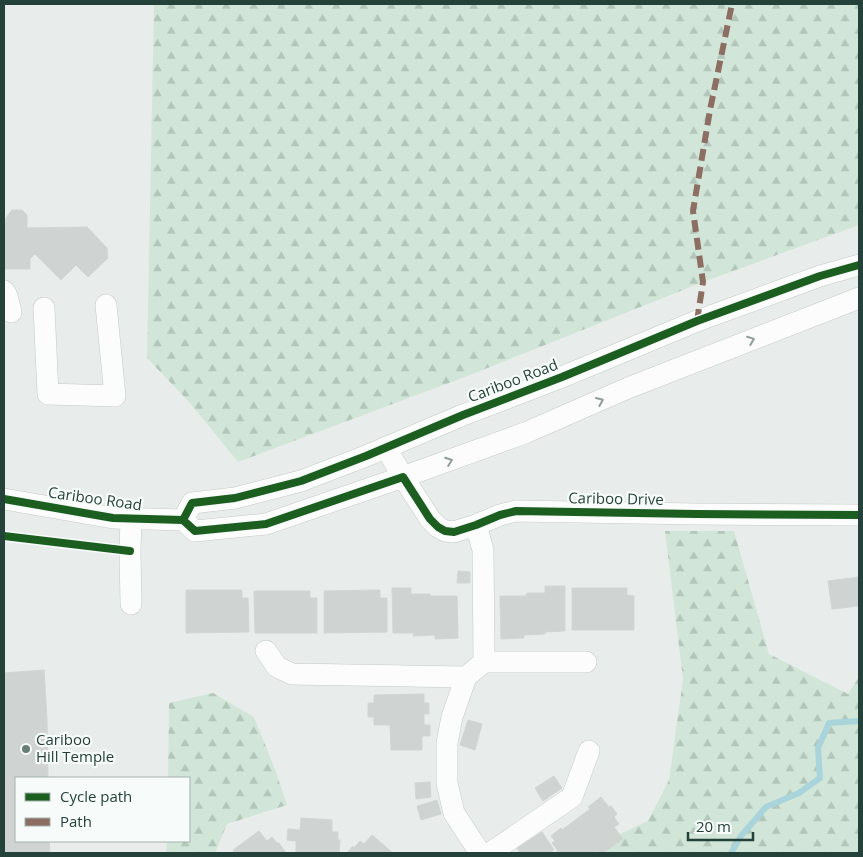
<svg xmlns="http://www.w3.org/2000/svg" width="863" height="857" font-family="'Open Sans',sans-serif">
<defs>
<pattern id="forest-firs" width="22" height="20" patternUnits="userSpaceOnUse" patternTransform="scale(1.25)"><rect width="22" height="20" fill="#d1e6d8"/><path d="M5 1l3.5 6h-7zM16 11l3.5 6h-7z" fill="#b3c6ba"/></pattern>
</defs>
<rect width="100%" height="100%" fill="#e8edeb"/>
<!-- forest -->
<path fill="url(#forest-firs)" d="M154 4H859V225L703 282 470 375 238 462 190 403 147 358Z
M665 531H734L769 654 848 694 859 677V853H579L648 821 669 780 683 679Z
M213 693 254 717 276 772 287 805 227 824 215 853H166L167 841H189V778H168L169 703Z"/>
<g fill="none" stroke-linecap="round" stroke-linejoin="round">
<!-- stream -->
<path stroke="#a9d4db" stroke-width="6" d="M731 853 741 836 766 807 799 793 820 778 818 748 829 723 859 721"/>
</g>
<!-- building -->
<path fill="#cfd4d2" stroke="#d1d6d4" d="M12 210H22L27 215V228L87 227 107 248 108 258 88 277 76 265 61 280 35 254 30 259V269H4V228H5L6 218Z
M458 571 470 572V583H457Z
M859 577V606L832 609 828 581Z
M545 586H565V631L545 632V634L524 635V638L501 639 500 596H526L527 593H545Z
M392 588H411V594H430L431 596H457L458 638 435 639V635L413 636 414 633H393Z
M572 588H627V595L634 596V630H572Z
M186 590H242V598H248L249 632 186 633Z
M380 590V598H387V632L324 633V591Z
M254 591H310V598H317V633H255Z
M44 670 47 719 48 778H16V841H49L50 853H4V673Z
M424 694V703H429V714H424V725H430V736H422V750H391L390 725H374V717H368V703H374V695Z
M468 720 482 724 475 750 460 745Z
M554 776 562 788 543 801 535 788Z
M430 782 431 797 416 799 415 783Z
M601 797 609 807 611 806 617 814 614 817 619 824 614 827 623 839 603 853H599L597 850 593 853H555L558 851 552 843 555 841 551 836 561 828 562 830 590 809 588 807Z
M437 800 441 814 421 820 417 806Z
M301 818 332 820V832H338V840H340L339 853H296V841L287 840 288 829 300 830Z
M259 831 267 841 272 837 277 843H279L286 853H235L233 850Z
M542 832 554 850 549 853H520L517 848Z
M372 835 393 853H347L353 846 354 848 360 841 364 844Z"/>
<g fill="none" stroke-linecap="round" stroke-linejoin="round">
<defs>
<path id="minor" d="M4 291 7 296 11 312
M44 308 48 394 115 396 106 305
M386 448 403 477 430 519 438 527 445 531 454 532 476 525 500 515 516 511 696 514 859 515
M4 499 113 518 183 520 195 531 266 524 403 477 525 433 628 388 859 298
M131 519 130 551 131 604
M183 520 192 503 235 498 301 481 366 456 463 415 562 377 697 321 820 276 859 265
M476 525 483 550 484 662H586
M266 651 277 667 292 674 466 677 484 662
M466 677 452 717 447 743V783L454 813 480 853
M490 853 572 797 589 751"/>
</defs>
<!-- minor casing -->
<use href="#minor" stroke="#c5cac8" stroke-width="22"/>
<!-- minor -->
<use href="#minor" stroke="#fcfcfc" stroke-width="21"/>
<!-- quiet -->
<path stroke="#8d6e63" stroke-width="6" stroke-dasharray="12 6" stroke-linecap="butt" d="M697 321 703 282 693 211 710 110 732 4"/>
<defs>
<path id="cycleway" d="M4 499 113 518 183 520 195 531 266 524 403 477 430 519 438 527 445 531 454 532 476 525 500 515 516 511 696 514 859 515
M183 520 192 503 235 498 301 481 366 456 463 415 562 377 697 321 820 276 859 265
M4 536 130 551"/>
</defs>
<!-- cycleway casing -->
<use href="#cycleway" stroke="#f7fbf9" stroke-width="11"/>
<!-- cycleway -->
<use href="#cycleway" stroke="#1b5e20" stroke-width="8"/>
</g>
<!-- one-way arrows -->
<defs><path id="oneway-chevron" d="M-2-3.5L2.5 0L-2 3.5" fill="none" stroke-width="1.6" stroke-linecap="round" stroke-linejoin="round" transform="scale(1.25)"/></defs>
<g stroke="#909f9b">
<use href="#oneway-chevron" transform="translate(751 340) rotate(-21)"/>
<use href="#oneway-chevron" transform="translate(600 401) rotate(-23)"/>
<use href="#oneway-chevron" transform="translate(449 461) rotate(-20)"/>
</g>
<!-- markers -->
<circle fill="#697e78" stroke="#f7fbf9" stroke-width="2" cx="26" cy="749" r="5"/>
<g text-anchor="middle" stroke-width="4.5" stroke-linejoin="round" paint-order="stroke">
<!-- street labels -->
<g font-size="15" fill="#24423a" stroke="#f7fbf9">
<text transform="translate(513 381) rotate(-21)" y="5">Cariboo Road</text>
<text transform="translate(95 499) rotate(8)" y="5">Cariboo Road</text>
<text transform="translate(616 499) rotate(1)" y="5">Cariboo Drive</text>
</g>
<!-- poi labels -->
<g font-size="15" fill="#24423a" stroke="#f7fbf9" text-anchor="start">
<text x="36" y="745">Cariboo<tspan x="36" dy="17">Hill Temple</tspan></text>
</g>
</g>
<!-- border -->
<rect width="863" height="857" fill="none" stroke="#24423a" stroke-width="10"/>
<!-- legend -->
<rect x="15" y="777" width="175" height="65" fill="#f7fbf9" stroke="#a3b1ad"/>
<rect x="25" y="793" width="25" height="8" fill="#1b5e20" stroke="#a3b1ad"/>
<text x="60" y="802" font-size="15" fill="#24423a">Cycle path</text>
<rect x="25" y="818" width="25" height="8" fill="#8d6e63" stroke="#a3b1ad"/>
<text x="60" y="827" font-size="15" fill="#24423a">Path</text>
<!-- scale -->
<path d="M688 832v8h65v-8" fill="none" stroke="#24423a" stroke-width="2.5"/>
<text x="696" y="832" font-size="15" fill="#24423a" stroke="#f7fbf9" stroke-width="4" paint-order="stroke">20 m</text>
</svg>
